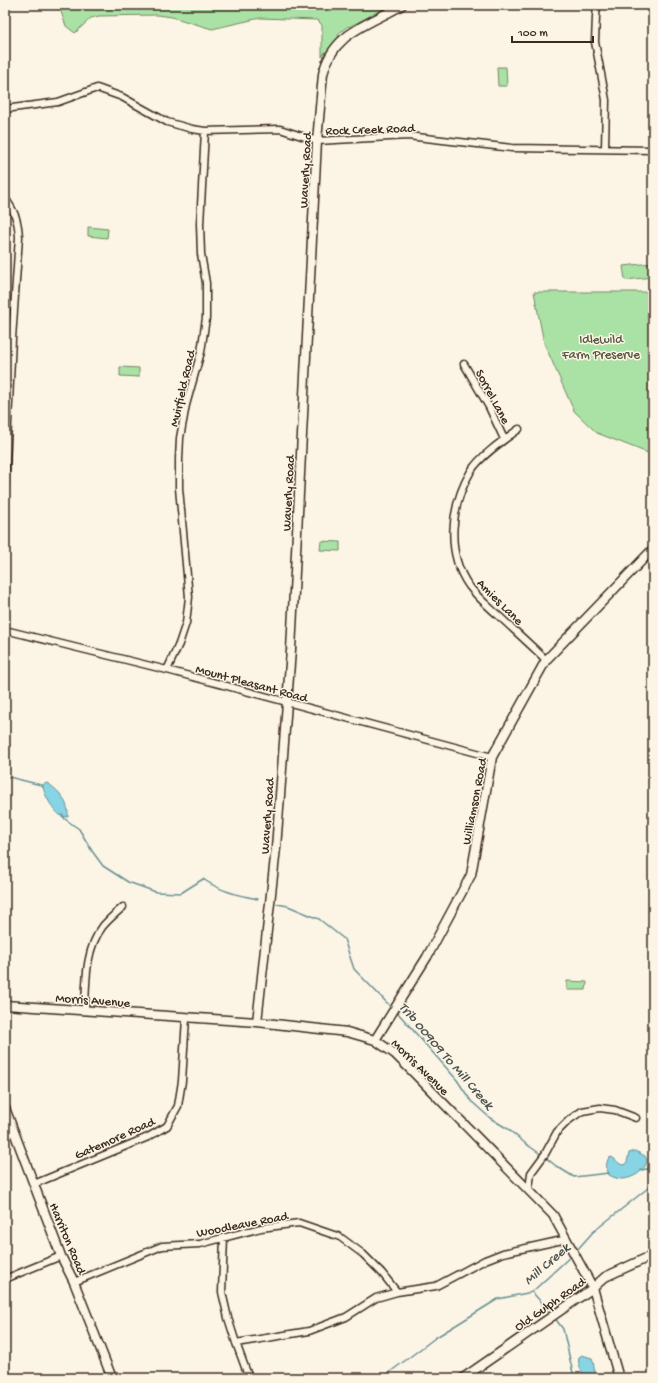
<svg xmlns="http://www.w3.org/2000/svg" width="658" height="1383" font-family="'Gochi Hand',sans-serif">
<rect width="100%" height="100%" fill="#fcf5e5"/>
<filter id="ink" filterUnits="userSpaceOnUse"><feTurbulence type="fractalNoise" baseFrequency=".025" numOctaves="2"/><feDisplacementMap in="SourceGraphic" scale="8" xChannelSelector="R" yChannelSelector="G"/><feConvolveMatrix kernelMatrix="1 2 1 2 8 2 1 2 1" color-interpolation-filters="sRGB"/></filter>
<g filter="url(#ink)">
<!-- green -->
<path fill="#aae2a6" stroke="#728662" d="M64 5H391L349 27 348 26 338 34 339 36 329 51 325 52 322 57V25L317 20 260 18 212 29 172 17 157 15 99 16 91 18 75 33 66 26 60 9Z
M497 67H506L507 86H498Z
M88 227 108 229 107 238 88 236Z
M652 263 653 277 625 280 623 266Z
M534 292H653V455L597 433 574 411 544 343Z
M120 367 139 368V377L120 376Z
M321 541 340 542V551L320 550Z
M567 981 587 982 586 990H567Z"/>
<!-- water -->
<path fill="#86d4e4" stroke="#689095" d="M47 783C59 790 69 802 68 817L61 816C51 808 46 797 42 785Z
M635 1151 645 1156 647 1160C646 1171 632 1179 622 1179 617 1179 613 1177 609 1175L606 1166 608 1159 611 1157C617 1159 618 1165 624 1165L627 1162 629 1153Z
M582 1355 592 1358C595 1364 593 1372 597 1378H586C582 1372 577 1365 579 1357Z"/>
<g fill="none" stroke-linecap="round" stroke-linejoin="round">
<!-- stream -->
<path stroke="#689095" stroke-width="1.5" d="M5 776 41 785 43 787
M62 815 65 819 79 829 92 851 103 866 128 882 156 892 181 893 203 879C220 891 237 895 258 899
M277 904 288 906 319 919 344 939 354 969 392 1008
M397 1012 457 1080 471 1101 490 1118 508 1129 526 1144 542 1155
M545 1157 556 1166 574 1177 609 1173
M641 1170 653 1168
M576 1251 593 1232 653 1184
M532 1292 551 1313
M554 1317 563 1329 573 1373 576 1378
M382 1378 435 1338 498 1299 532 1292 572 1255"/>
<defs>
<path id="street" d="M597 5 596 17 595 42 606 100 605 149
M5 109 58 102 97 88 122 97 167 122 192 129 205 131 280 129 317 141 408 136 512 148 653 150
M5 198C15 212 18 220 19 237L12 339 5 486
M464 364 489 407 504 439
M519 429C505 439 480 456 471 471 451 505 445 552 469 586 478 598 489 607 499 616 515 631 531 645 546 660
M5 630 167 670 492 757
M167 670 179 644 186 623 189 597 179 488V459L180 438 186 405 201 352 206 318V283L201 254 200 224 205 131
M85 1010C86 982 85 949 103 926 109 919 116 913 123 907
M34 1184 148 1137 167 1126 178 1106 182 1081 186 1018
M529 1190 531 1173 545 1154 557 1132 569 1120 582 1111 600 1108 615 1110 636 1118
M224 1237 222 1292 228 1318 236 1343
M5 1279 61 1256
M74 1282 162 1246 200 1244 261 1228 299 1223 340 1237 363 1254 382 1273 397 1292
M249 1378 236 1343 309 1331 346 1317 376 1298 397 1292 436 1286 485 1260 503 1253 567 1239"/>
<path id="secondary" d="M5 1005 257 1022 347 1032 375 1040 395 1054 414 1073 553 1215 593 1288 619 1378
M257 1022 276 848 291 650 317 141 323 74C333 32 369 25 402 5
M375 1040 427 957 471 875 492 757 546 660 653 549
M5 1108 61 1256 74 1282 112 1378
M463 1378 593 1288 605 1277 653 1255"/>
</defs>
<!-- street casing -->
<use href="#street" stroke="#3b2a1e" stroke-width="9"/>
<!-- secondary casing -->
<use href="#secondary" stroke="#3b2a1e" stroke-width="11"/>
<!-- street -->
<use href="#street" stroke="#fcf5e5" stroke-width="6"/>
<!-- secondary -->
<use href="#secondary" stroke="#fcf5e5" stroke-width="8"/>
</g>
</g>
<g text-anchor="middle" stroke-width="3" stroke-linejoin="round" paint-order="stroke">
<!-- street labels -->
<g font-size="13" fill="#3b2a1e" stroke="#fcf5e5">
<text transform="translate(370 128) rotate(-2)" y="5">Rock Creek Road</text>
<text transform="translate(304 170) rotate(-87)" y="5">Waverly Road</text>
<text transform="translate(181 388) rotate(-77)" y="5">Muirfield Road</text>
<text transform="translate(494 396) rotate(62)" y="5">Sorrel Lane</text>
<text transform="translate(287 493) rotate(-87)" y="5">Waverly Road</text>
<text transform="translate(501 601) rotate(45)" y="5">Amies Lane</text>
<text transform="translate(252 682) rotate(15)" y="5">Mount Pleasant Road</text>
<text transform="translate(473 801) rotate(-79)" y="5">Williamson Road</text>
<text transform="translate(266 816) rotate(-86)" y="5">Waverly Road</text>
<text transform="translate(93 999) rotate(4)" y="5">Morris Avenue</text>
<text transform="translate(421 1066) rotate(44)" y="5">Morris Avenue</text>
<text transform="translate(114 1137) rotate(-24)" y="5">Gatemore Road</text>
<text transform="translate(242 1223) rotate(-11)" y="5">Woodleave Road</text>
<text transform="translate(69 1238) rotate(67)" y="5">Harriton Road</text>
<text transform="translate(549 1303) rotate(-35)" y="5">Old Gulph Road</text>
</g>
<!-- park labels -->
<g font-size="13" fill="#575840" stroke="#fcf5e5">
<text x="601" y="343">Idlewild<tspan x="601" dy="15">Farm Preserve</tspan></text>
</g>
<!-- water labels -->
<g font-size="14" font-style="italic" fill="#4e5450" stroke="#fcf5e5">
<text transform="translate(447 1055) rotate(49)" y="5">Trib 00909 To Mill Creek</text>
<text transform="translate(546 1263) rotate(-41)" y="5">Mill Creek</text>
</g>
</g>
<!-- margin -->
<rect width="658" height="1383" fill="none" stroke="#fcf5e5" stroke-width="20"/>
<rect x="10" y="10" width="638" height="1363" fill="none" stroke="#3b2a1e" stroke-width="1.5" filter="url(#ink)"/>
<!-- scale -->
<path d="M512 36v6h81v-6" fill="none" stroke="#3b2a1e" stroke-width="2"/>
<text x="518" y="36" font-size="12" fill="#3b2a1e" stroke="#fcf5e5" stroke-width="3" paint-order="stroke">100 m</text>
</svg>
